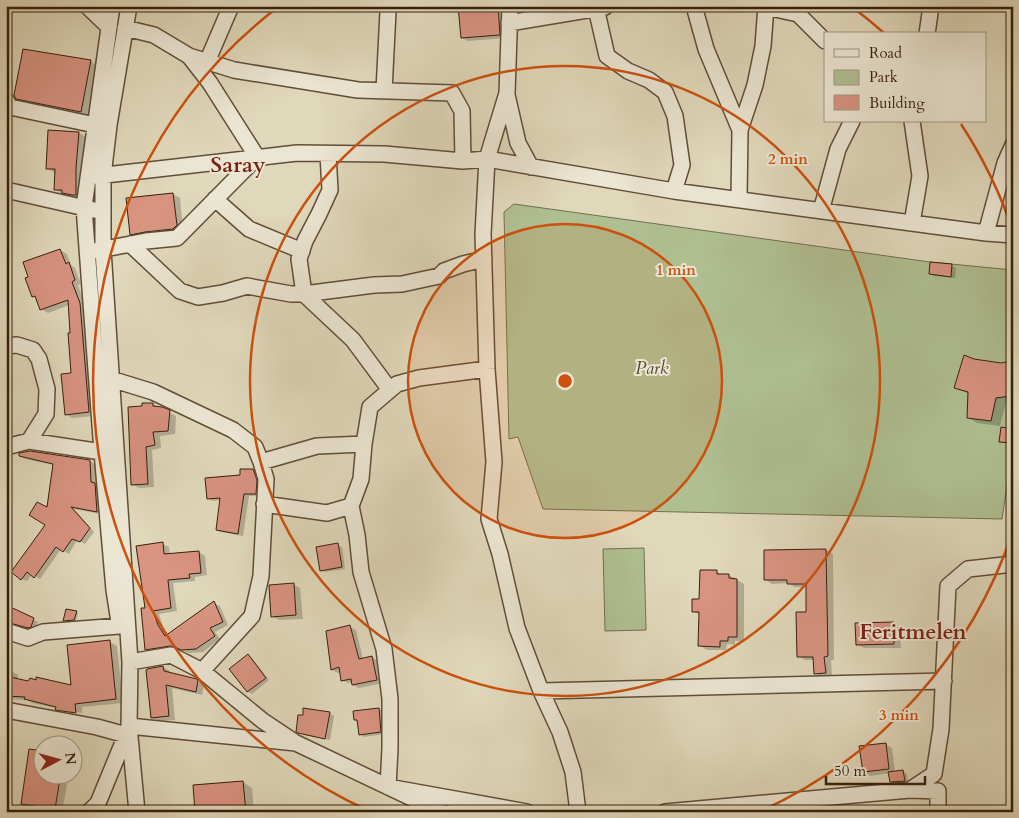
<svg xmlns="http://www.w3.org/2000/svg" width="1019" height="818" font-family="Cardo,serif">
<rect width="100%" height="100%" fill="#e0d8bb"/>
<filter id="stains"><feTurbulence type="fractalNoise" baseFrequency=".004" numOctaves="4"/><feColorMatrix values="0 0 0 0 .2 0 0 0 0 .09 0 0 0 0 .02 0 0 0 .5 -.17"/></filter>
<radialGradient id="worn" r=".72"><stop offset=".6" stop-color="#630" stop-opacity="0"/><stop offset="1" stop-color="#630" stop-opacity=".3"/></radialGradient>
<!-- green -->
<path fill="#afbf92" stroke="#736f50" d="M514 204 930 262 1013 270V446L1002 519 543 509 518 437 509 439 504 212Z
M644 548 646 630 605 631 603 549Z"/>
<!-- shadow -->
<path fill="#0003" d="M459 6H501L504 8 506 38 468 41 462 38Z
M90 61 100 67 91 117 27 104 17 98Z
M79 133 86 137 80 199 62 194 56 190V173L48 169Z
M173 194 180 198 183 229 138 238 131 234Z
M60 250 67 254 71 265 75 268 81 284 78 285 86 308 95 416 72 418 66 414 73 374 72 334 69 305 48 313 41 309 37 299 33 296Z
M952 266 956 268 955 278 934 276 930 273Z
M974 360 1001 364 1011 362 1013 363V402H1006L1000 426 977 423 968 417 969 394 955 387Z
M153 404 176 416 175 434 160 436 161 448 152 450 154 487 139 488 132 484 143 407Z
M20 456 90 461 95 464 96 484 100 487 101 514 74 509 94 532 85 544 77 540 69 554 61 549 40 579 32 574 27 581 22 579 47 524 54 465 25 459Z
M253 470 258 473 261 483 260 496H249L243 536 221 532 217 530 221 500 213 501 208 498Z
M163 544 169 547 170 555 199 552 205 556 207 575 195 577V581L173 583 177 611 159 614 164 630 168 635 214 603 220 606 228 625 215 632 220 639 203 652 189 653 183 650 177 649 152 653 146 649V609Z
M337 545 342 547 345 569 325 572 321 570Z
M826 550 833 554 834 660H831L832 676 822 677 815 673 814 660H805L799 656 808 613 807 587H795L788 583 772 584 766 580Z
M717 572 723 575H729L744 584V641H735V645L727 644 726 650H707L700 646V615L693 611 701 600Z
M293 584 300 588 303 619 279 620 272 616Z
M6 606 38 622 35 629 33 630 14 624H6Z
M76 612 78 613 76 621 64 620Z
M893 624 900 628 901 648H864L857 644Z
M350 627 356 630 363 659 372 657 378 661 383 683 359 688 353 685V682L348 683 342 680 341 672 338 673 332 670 327 632Z
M110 642 117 646 123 703 82 707V717L62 712 82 716V713L32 703 28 700 6 699V671H11L18 675V680L73 687Z
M248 656 252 658 269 680 252 694 247 691Z
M163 667 170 671V674L195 679 204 685 202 695 172 688 175 720 159 721 152 718 148 670Z
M379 709 383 711 385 734 364 737 360 734 358 721 355 720Z
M329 713 334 716 330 740 304 735 297 731Z
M885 744 892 748 895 772 903 771 907 774 908 783 895 784 891 782 890 773 871 776 864 772Z
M30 750 42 752V776H62L61 781 67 785 62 812 29 807 22 803Z
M243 782 252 788 254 812H196Z"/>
<!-- building -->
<path fill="#d89381" stroke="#371f0d" d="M458 6H498L500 35 461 38Z
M23 49 91 60 81 112 16 99 14 95Z
M48 130 79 132 76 168V195H72L62 193V190H54L55 169H46Z
M173 193 177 225 173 229 145 232 130 235 126 198Z
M60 249 66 264 69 262 75 280 72 282 80 303 89 412 65 415 61 374 71 373 68 333H70L68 300 40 310 35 296 32 297 25 278 28 277 23 262Z
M930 262 952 264 951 277 929 274Z
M964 355 974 359 1001 363 1011 361V396L996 398 991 421 967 418 968 392 954 388Z
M142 403H153V406L162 407 170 410 168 431 153 432 155 445 146 447 148 484 131 485 128 407 142 406Z
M1001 427 1013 429V443L999 442Z
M30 451 90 460 91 482 95 483 97 512 71 507 90 528 80 542 72 539 63 552 56 547 34 578 27 572 21 580 11 572 45 525 29 515 37 502 47 507 53 464 19 456V453Z
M240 469H253L257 480 256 494H244L238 534 216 530 220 498 207 499 205 478 240 475Z
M163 542 164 554 199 551 201 573 189 574 190 578 168 580 171 608 153 611 158 625 165 636 214 601 223 622 210 628 215 636 196 649 181 650 175 647 170 646 145 650 141 608H145L136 546Z
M338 543 342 567 320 571 316 547Z
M826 549 828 656 824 657 826 673 814 674 813 657H797L796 612H806V584H787V580H764V550Z
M700 570H717V574H729V578L737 579V637H728V641H720V647L698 646 699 612H692V599H699Z
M294 583 296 615 271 617 269 585Z
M6 605 34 618 31 627 28 628 6 622Z
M66 609 77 611 74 620 63 621Z
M894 622V644L856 645 855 623Z
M350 625 359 659 372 656 377 680 352 685 351 679 341 681 339 667 331 670 326 631Z
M110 640 116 699 75 704 76 713 55 710 56 707 24 699 25 697 6 696V676L28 681 30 678 36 680V677L71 685 67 645Z
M248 654 266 678 247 692 229 669Z
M163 666 164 671 197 679 198 680 196 692 166 685 169 716 151 718 146 670H147V669Z
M303 708 330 712 325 739 298 733 296 732 298 715H303Z
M379 708 381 732 359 735 357 720H354L353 711Z
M886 743 889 769 863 772 859 746Z
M29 749 42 751V776H54V778L60 779 55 809 21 804Z
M903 770 905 781 890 782 888 772Z
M243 781 246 812H195L193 785Z"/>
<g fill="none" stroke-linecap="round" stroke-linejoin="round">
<defs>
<path id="minor" d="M87 6 109 27
M112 6 84 207 102 452 114 590 119 622
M129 6 109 125 103 176V250L130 662 129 726 137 812
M510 6 507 93 487 159 483 234 487 369 494 462 489 519 500 554 517 628 541 691 560 732 573 772 578 812
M694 6 706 49 740 130 739 199
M766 7 798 14 825 41
M596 8 607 56 628 71 649 80 665 92 675 116 682 165 674 191
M509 23 605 7
M125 28 154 35 189 56 234 70 358 90 452 93 462 111 463 161
M927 34 931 6
M207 62 231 6
M384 91 388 11 390 6
M507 95 518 143 531 167
M6 100 10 107 95 125H103
M912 121 920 176 912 223
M740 130 755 85 763 46 766 6
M328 154 330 190 319 214 305 241 299 259 304 294 353 340 390 390
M88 177 297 153 384 154 463 161 487 159 674 191 986 233 1013 235
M6 190 94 210
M215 199 249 229 302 251
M821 211 838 149 852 121
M986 233 1005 163 1013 145
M130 244 180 291 198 297 223 293 247 286 291 294H304L374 285 402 284 439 276 444 271 463 264 484 259
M94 251 146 241 177 238 257 157 210 83 189 56
M6 346 17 345 33 350 39 359 47 389 46 414 29 441
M487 369 419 378 397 384 370 407 364 444 361 479 351 506 357 535 361 572 384 649 390 699V748L388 787 527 812
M111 379 153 392 233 430 255 447 261 462 266 479 261 576 252 616 202 671
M6 447 29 441 102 452
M261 462 317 446 364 444
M264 504 327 513 351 506
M6 631 28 638 43 632 119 626
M130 662 171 655 202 671 263 721 293 741
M541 691 944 681
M6 710 97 727 126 735 129 726 296 743 441 812
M910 790 934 774 941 729 948 586 968 569 1013 564
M89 812 98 803 126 735
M665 812 910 790 938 791V812"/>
</defs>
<!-- minor casing -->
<use href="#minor" stroke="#614d38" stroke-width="18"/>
<!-- minor -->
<use href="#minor" stroke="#ebe6d3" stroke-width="15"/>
</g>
<!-- distance rings -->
<circle cx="565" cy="381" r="157" fill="#cd500c" fill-opacity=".12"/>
<g fill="none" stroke="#cd500c" stroke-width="2.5">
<circle cx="565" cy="381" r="157"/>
<circle cx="565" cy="381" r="315"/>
<path d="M1013 531A472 472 0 0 1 761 811M369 811A472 472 0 0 1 278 7M852 7A472 472 0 0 1 884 33M961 124A472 472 0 0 1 1013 231"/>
</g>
<g text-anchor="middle" stroke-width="4" stroke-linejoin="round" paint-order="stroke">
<!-- park labels -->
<g font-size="18" font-style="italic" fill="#55472e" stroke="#ebe6d3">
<text x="652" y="374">Park</text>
</g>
<!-- district labels -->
<g font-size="22" font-weight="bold" fill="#7a1f14" stroke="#ebe6d3">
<text x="238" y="172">Saray</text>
<text x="913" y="639">Feritmelen</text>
</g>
</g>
<circle cx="565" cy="381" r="8" fill="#cd500c" stroke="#ebe6d3" stroke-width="2.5"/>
<g font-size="15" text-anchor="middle" font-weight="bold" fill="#cd500c" stroke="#ebe6d3" stroke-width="4" stroke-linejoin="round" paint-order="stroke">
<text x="788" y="164">2 min</text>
<text x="676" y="275">1 min</text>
<text x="899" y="720">3 min</text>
</g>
<!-- margin -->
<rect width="1019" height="818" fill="none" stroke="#e0d8bb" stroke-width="25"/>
<rect x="8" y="8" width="1004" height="803" fill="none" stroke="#371f0d" stroke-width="2.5"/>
<rect x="12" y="12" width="994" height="793" fill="none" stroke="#371f0d"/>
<!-- legend -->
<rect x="824" y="32" width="162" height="90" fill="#ebe6d3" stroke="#a39684"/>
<rect x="834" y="49" width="25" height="8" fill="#ebe6d3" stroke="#a39684"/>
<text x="869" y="58" font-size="15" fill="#371f0d">Road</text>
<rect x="834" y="70" width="25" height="15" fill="#afbf92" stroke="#a39684"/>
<text x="869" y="82" font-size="15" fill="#371f0d">Park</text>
<rect x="834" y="95" width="25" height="15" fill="#d89381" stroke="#a39684"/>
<text x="869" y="108" font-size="15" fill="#371f0d">Building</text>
<!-- north arrow -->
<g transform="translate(58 760) rotate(84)"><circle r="24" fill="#ebe6d3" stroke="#a39684"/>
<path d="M0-4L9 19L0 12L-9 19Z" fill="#8f2418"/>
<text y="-8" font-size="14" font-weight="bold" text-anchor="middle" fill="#371f0d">N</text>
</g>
<!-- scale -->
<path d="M826 776v8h99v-8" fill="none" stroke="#371f0d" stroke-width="2.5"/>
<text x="834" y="776" font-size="15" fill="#371f0d" stroke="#ebe6d3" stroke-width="4" paint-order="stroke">50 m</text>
<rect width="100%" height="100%" filter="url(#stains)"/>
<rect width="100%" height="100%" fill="url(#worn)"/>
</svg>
